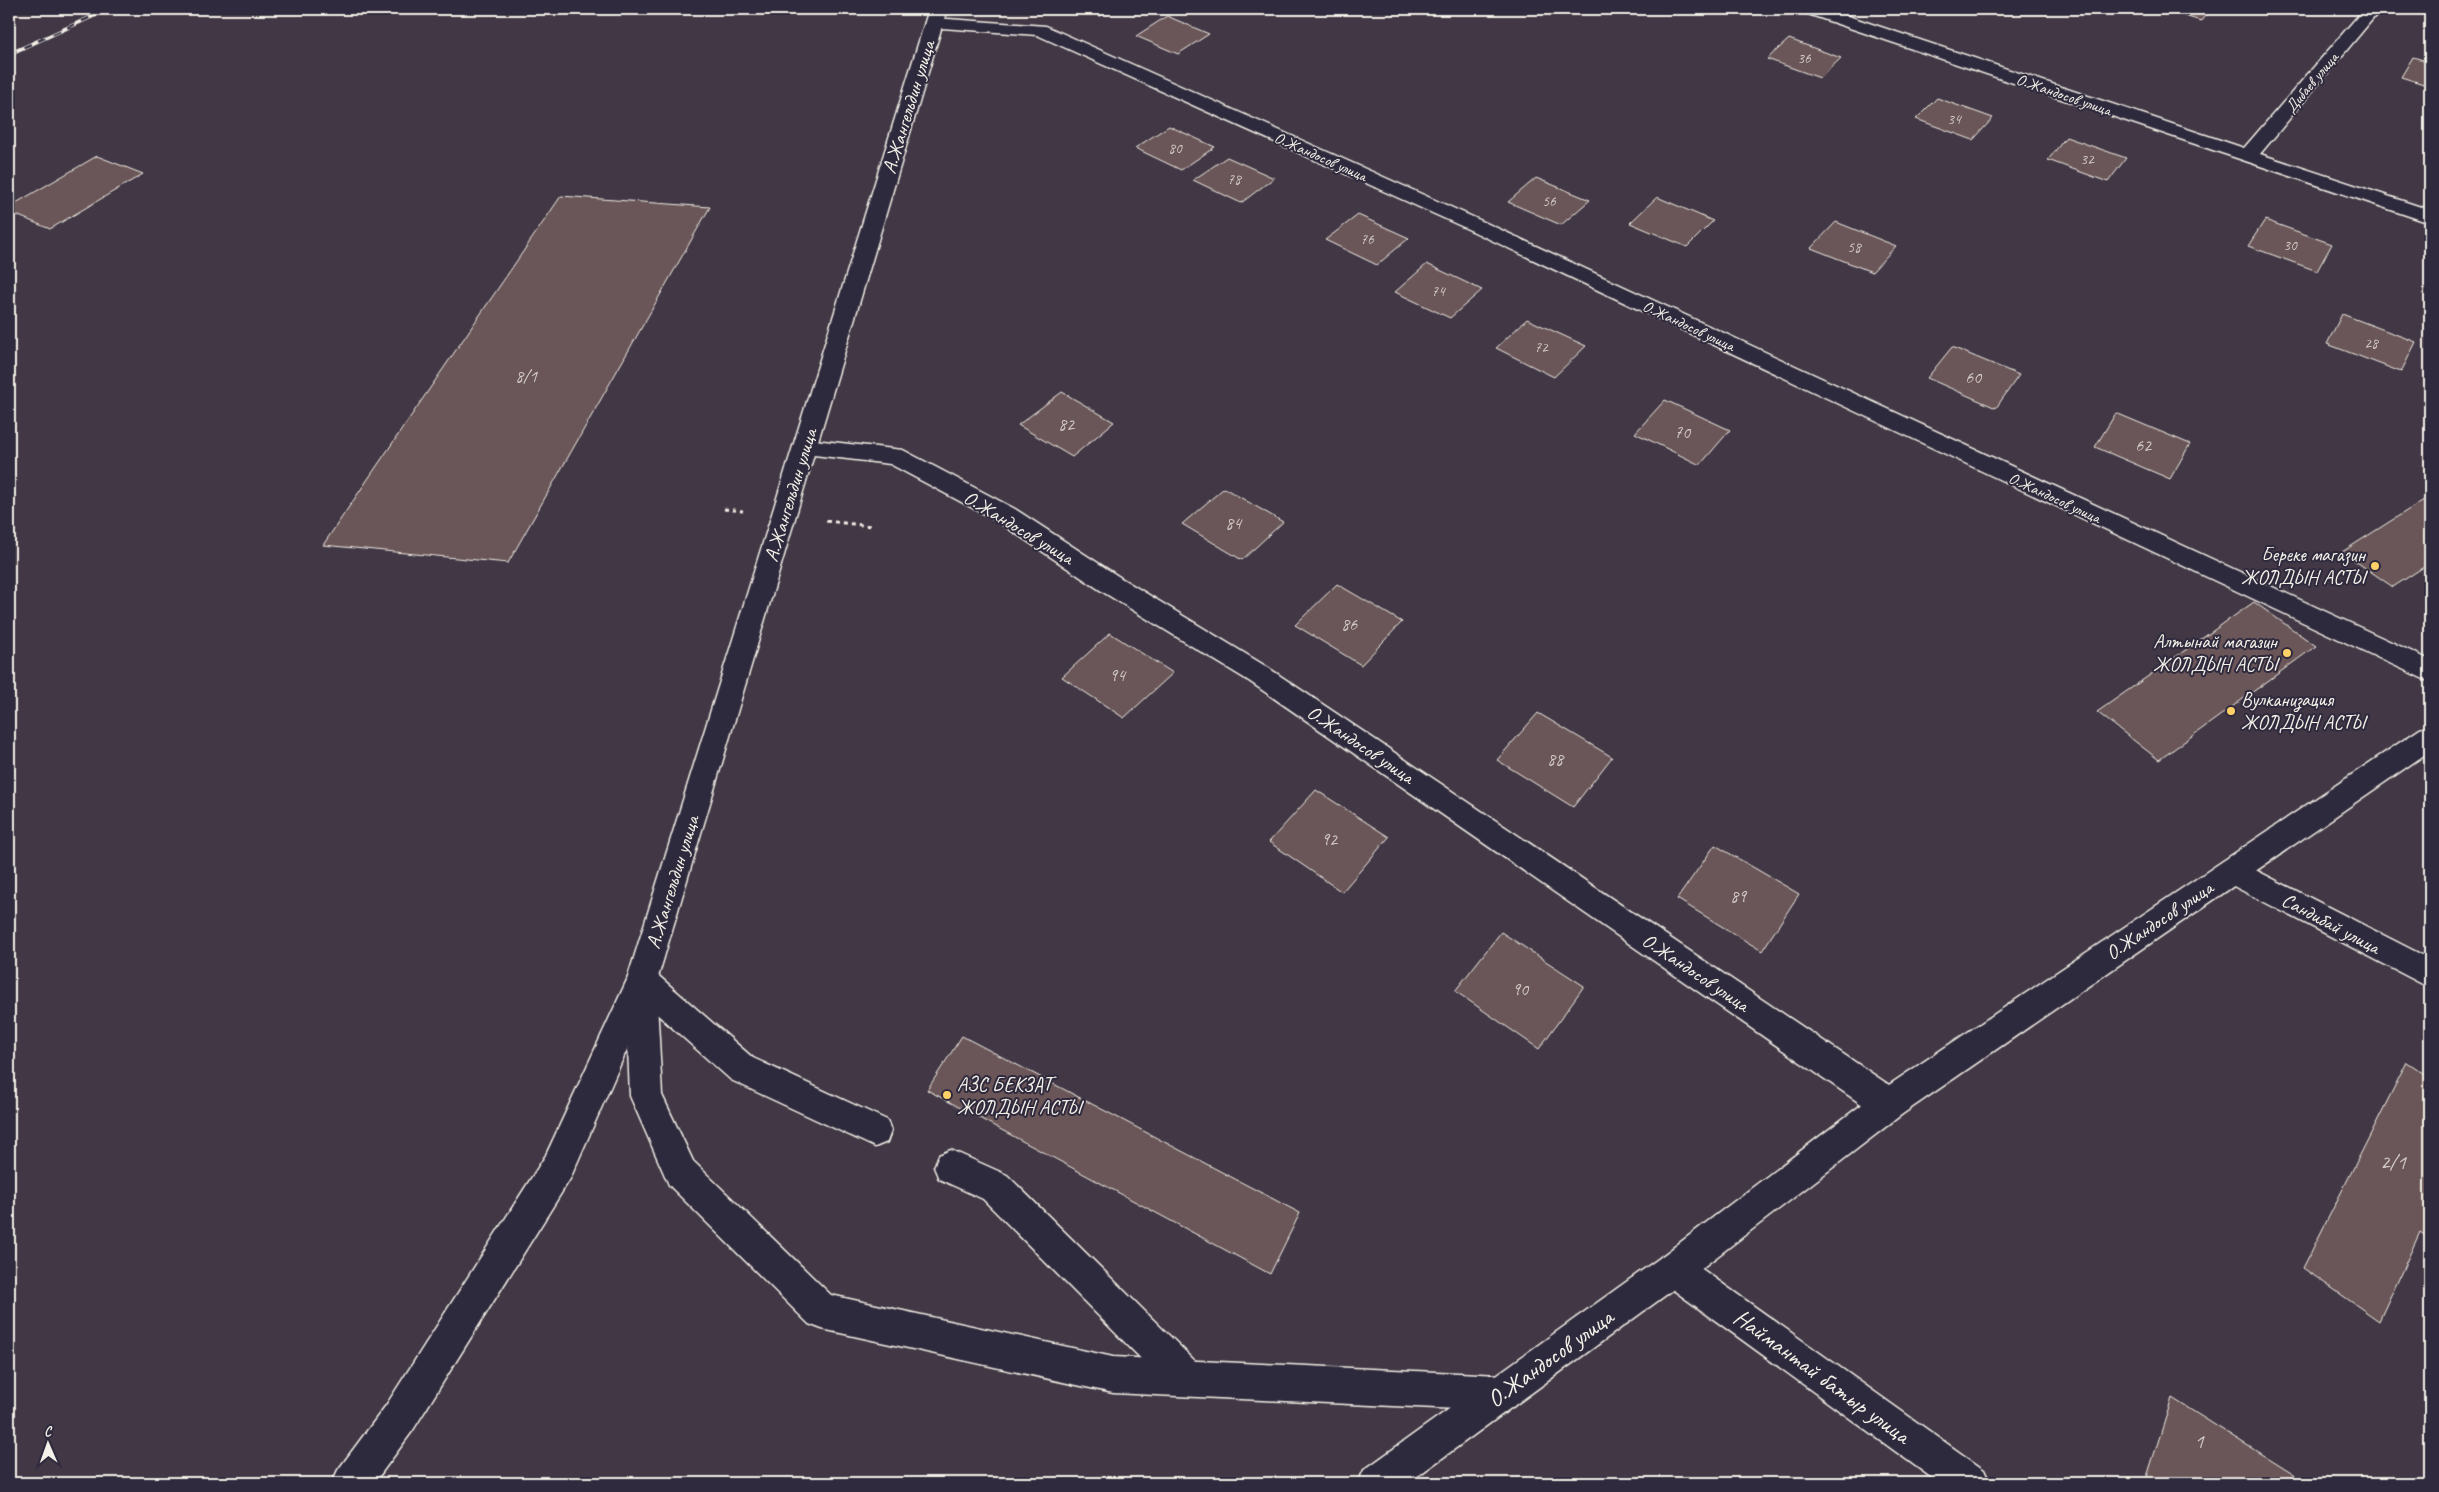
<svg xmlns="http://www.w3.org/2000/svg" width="2439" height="1492" font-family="Caveat,sans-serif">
<rect width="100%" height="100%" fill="#413745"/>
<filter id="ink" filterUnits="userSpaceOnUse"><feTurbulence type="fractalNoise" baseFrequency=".02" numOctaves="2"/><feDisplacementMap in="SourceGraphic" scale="10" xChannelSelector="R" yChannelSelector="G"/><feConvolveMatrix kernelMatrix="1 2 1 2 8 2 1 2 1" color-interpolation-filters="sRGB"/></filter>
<g filter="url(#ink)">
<!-- building -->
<path fill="#6a5658" stroke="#f4f1e8" d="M1084 9H1112L1100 16Z
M2161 9H2210L2201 21Z
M1167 16 1209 34 1178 54 1136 36Z
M1789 39 1841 58 1820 78 1767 59Z
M2413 57 2430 62V86L2401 77Z
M1937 98 1993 118 1973 140 1916 119Z
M1169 126 1215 147 1181 170 1135 148Z
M2066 137 2126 158 2108 182 2048 160Z
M97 156 143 174 50 229 9 212V207Z
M1227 157 1274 178 1241 203 1193 180Z
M1536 178 1590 200 1561 225 1508 202Z
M561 196 710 207 508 563 323 545Z
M1657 197 1713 221 1687 247 1630 223Z
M1358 215 1409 238 1377 265 1325 240Z
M2265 220 2332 244 2317 271 2248 246Z
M1836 222 1896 246 1872 272 1811 248Z
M1427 264 1482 290 1450 318 1395 292Z
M2342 314 2416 342 2401 372 2327 344Z
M1527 319 1586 346 1554 377 1496 348Z
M1952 347 2019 375 1996 408 1927 378Z
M1062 392 1114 422 1072 457 1018 425Z
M1665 400 1730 430 1700 465 1635 433Z
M2116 413 2190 444 2170 479 2095 447Z
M1224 488 1283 522 1242 560 1182 524Z
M2430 496V563L2393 587 2342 552Z
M1337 584 1402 622 1361 665 1295 625Z
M2254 602 2316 646 2159 760 2097 712Z
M1110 633 1173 673 1124 718 1062 677Z
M1538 713 1612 757 1573 807 1497 760Z
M1316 790 1389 837 1342 892 1269 842Z
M1715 845 1799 894 1762 951 1677 899Z
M1501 932 1584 986 1539 1049 1455 991Z
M962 1036 1300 1213 1270 1274 927 1090Z
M2407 1062 2430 1077V1239L2420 1232 2379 1321 2303 1268Z
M2172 1398 2307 1483H2145Z"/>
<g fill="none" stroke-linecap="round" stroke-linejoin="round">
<defs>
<path id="service" d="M642 967 653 971 753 1058 887 1120 891 1131 887 1142 875 1147 731 1080 631 991 627 981 631 971Z
M951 1150 1007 1175 1199 1365 1204 1378 1199 1391 1186 1396 1173 1391 983 1199 939 1179 934 1167 939 1155Z"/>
<path id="minor" d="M1802 9H1827L2244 148 2364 9H2381L2260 154 2430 210V223L1805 13Z
M934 18 1046 26 1484 222 2430 660V682L1470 230 1037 35 928 27 925 23 928 19Z
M805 439 903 450 1015 509 1121 578 1267 667 1901 1093 1905 1104 1901 1115 1889 1120 1877 1115 1249 681 1103 592 997 521 890 464 797 453 793 447 797 441Z
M2232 858 2430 959V988L2222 880 2217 871 2222 862Z
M1673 1252 1685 1257 1984 1470 1990 1483H1939L1661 1281 1656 1269 1661 1257Z"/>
<path id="tertiary" d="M929 9H947L656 984 662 1095 693 1161 831 1295 1113 1357 1501 1375 1514 1380 1519 1393 1514 1406 1501 1411 1113 1393 822 1329 809 1324 669 1185 630 1096 628 1047 570 1179 413 1430 374 1483H332L338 1470 387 1404 546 1155 627 980Z"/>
<path id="secondary" d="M2430 726V751L1901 1115 1685 1281 1408 1483H1358L1364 1470 1661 1257 1877 1093 2420 729Z"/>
</defs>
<!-- service casing -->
<use href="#service" stroke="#f4f1e8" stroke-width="3"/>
<!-- minor casing -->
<use href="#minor" stroke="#f4f1e8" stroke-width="3"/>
<!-- tertiary casing -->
<use href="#tertiary" stroke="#f4f1e8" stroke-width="3"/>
<!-- secondary casing -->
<use href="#secondary" stroke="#f4f1e8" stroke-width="3"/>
<!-- path -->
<path stroke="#f4f1e8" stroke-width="3" stroke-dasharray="4 4" stroke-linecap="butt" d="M724 509 743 511
M826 521 871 526"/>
<!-- service -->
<use href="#service" fill="#2f2a3d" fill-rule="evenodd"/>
<!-- minor -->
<use href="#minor" fill="#2f2a3d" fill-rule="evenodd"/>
<!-- tertiary -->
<use href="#tertiary" fill="#2f2a3d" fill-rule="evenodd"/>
<!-- secondary -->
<use href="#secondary" fill="#2f2a3d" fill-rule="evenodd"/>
<defs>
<path id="rail" d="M9 54 109 9"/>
</defs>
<!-- rail casing -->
<use href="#rail" stroke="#f4f1e8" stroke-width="4"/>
<!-- rail -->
<use href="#rail" stroke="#2f2a3d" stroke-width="2.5" stroke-dasharray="8" stroke-linecap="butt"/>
</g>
</g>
<!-- markers -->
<g fill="#ffd166" stroke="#2f2a3d" stroke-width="2">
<circle cx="2375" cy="566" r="5"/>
<circle cx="2287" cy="653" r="5"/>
<circle cx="2231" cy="711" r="5"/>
<circle cx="947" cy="1095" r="5"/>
</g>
<g text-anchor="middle" stroke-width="4" stroke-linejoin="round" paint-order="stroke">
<!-- far-number labels -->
<g font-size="15" fill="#d2cac4">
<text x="1804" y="63">36</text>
<text x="1954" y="124">34</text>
<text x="1175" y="153">80</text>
<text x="2087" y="164">32</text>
<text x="1234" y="184">78</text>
<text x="1549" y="206">56</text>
<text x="1367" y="244">76</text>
<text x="2290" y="250">30</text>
<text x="1854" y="252">58</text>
<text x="1438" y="296">74</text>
<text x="2371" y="348">28</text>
<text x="1541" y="352">72</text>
</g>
<!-- far-street labels -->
<g font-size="16" fill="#f4f1e8" stroke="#2f2a3d">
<text transform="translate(2311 82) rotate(-50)" y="6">Дибаев улица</text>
<text transform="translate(2064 94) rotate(19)" y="6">О.Жандосов улица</text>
<text transform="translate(1321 156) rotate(24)" y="6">О.Жандосов улица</text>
<text transform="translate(1689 325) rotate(25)" y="6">О.Жандосов улица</text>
<text transform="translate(2055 497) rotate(25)" y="6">О.Жандосов улица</text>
</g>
<!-- number labels -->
<g font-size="18" fill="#d2cac4">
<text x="526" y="382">8/1</text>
<text x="1973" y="383">60</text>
<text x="1066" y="430">82</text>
<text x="1682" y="438">70</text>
<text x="2143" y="451">62</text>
<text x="1233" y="529">84</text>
<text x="1349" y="630">86</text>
<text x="1117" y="681">94</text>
<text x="1555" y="765">88</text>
<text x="1329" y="845">92</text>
<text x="1738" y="902">89</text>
<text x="1520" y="995">90</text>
</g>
<!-- street labels -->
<g font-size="20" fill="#f4f1e8" stroke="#2f2a3d">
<text transform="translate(908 107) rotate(-73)" y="7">А.Жангельдин улица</text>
<text transform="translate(790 495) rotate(-73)" y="7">А.Жангельдин улица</text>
<text transform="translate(1019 527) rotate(31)" y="7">О.Жандосов улица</text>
<text transform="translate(1361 744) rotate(34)" y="7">О.Жандосов улица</text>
<text transform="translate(672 882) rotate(-73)" y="7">А.Жангельдин улица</text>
<text transform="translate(2159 920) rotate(-34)" y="7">О.Жандосов улица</text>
<text transform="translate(2331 923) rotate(28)" y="7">Сандибай улица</text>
<text transform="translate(1696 972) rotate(34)" y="7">О.Жандосов улица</text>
</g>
<!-- poi labels -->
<g font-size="20" fill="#f4f1e8" stroke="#2f2a3d" text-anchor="end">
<text x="2365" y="561">Береке магазин<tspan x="2365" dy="23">ЖОЛДЫН АСТЫ</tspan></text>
<text x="2277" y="648">Алтынай магазин<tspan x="2277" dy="23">ЖОЛДЫН АСТЫ</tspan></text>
<text x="2241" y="706" text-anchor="start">Вулканизация<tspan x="2241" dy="23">ЖОЛДЫН АСТЫ</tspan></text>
<text x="957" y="1091" text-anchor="start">АЗС БЕКЗАТ<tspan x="957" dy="23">ЖОЛДЫН АСТЫ</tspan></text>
</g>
<!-- near-number labels -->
<g font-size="21" fill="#d2cac4">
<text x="2393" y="1169">2/1</text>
<text x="2199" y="1448">1</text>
</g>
<!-- near-street labels -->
<g font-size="24" fill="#f4f1e8" stroke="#2f2a3d">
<text transform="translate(1550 1358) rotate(-36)" y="8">О.Жандосов улица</text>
<text transform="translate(1822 1376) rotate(36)" y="8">Наймантай батыр улица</text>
</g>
</g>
<!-- margin -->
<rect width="2439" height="1492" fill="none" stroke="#2f2a3d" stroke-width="30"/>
<rect x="15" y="15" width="2409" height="1462" fill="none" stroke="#f4f1e8" stroke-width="2" filter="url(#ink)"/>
<!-- north arrow -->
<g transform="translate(48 1444) rotate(358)" stroke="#2f2a3d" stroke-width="4" paint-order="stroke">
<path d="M0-4L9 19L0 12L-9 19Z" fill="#f4f1e8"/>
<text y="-8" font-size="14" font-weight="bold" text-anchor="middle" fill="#f4f1e8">С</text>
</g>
</svg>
